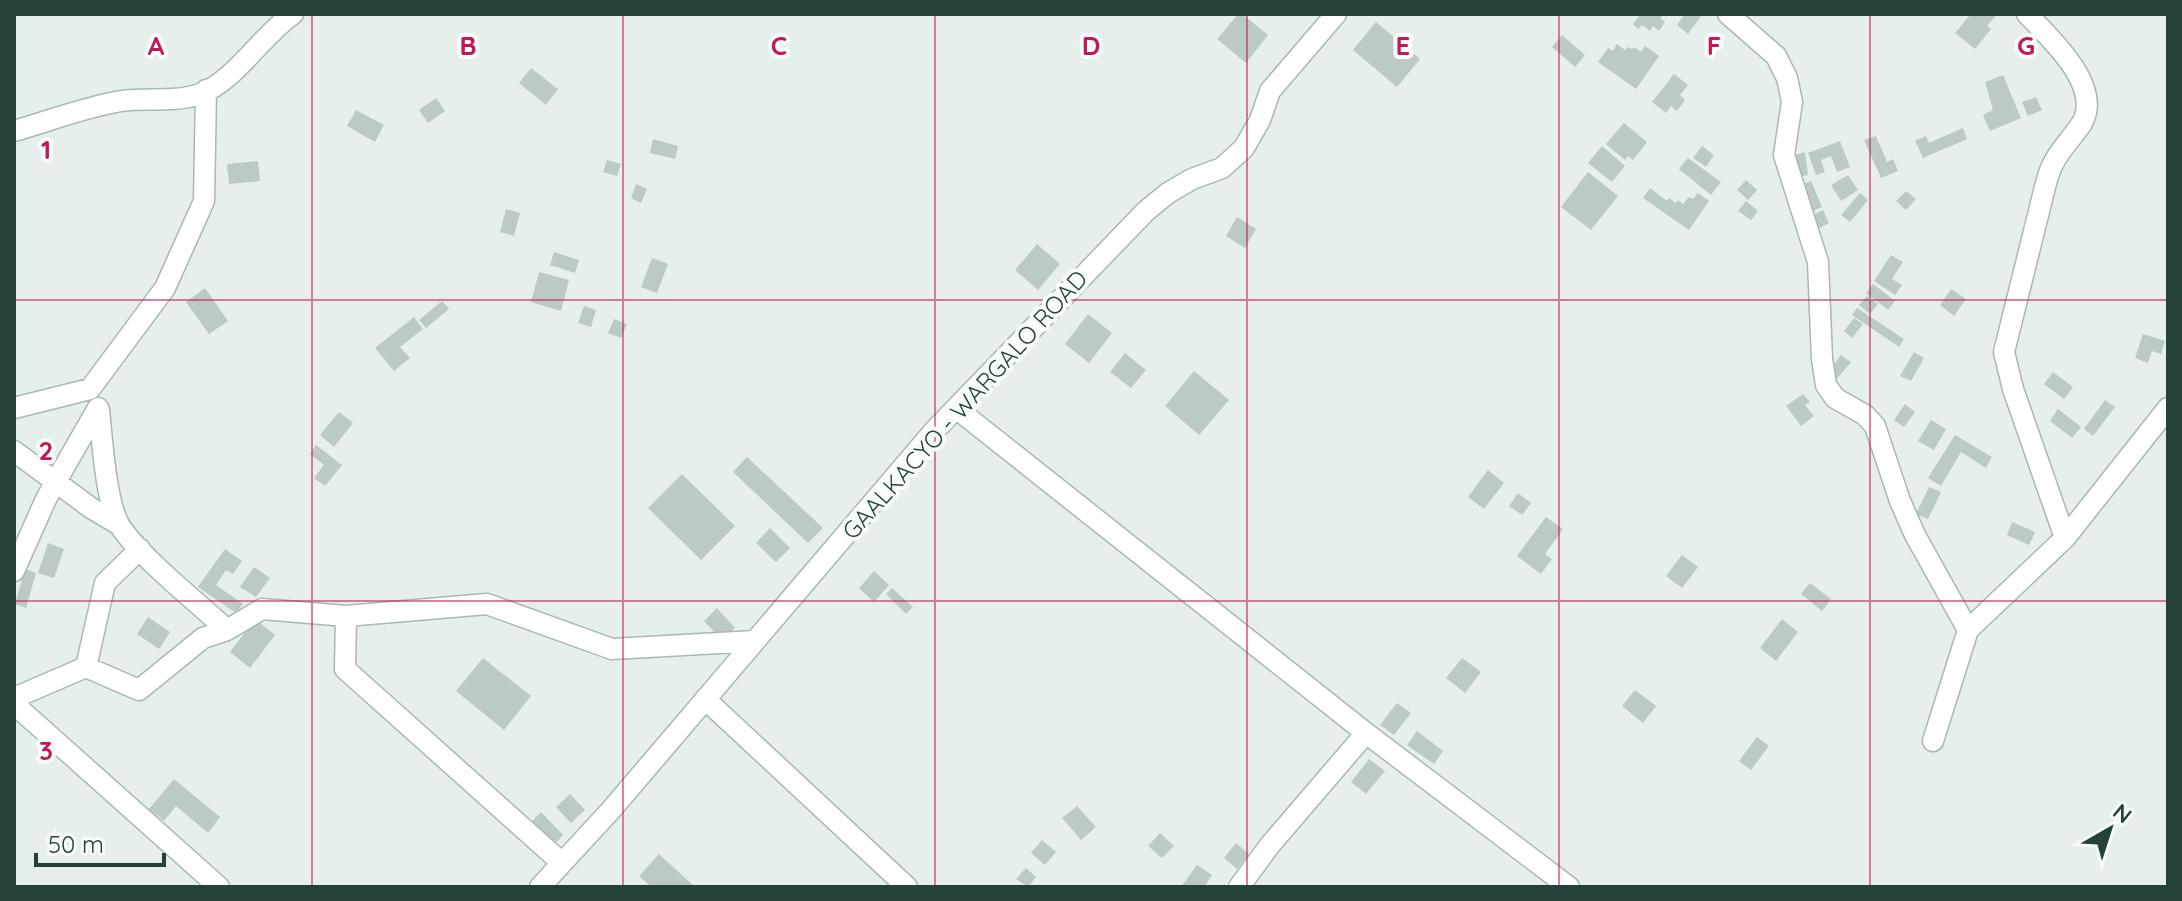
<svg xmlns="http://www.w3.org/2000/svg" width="2182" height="901" font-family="Quicksand,sans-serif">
<rect width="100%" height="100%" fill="#e6efeb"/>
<!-- building -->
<path fill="#bbcac4" d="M1238 14H1242L1268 35 1246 63 1217 39Z
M1641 14H1664L1660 18 1665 22 1659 31 1653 26 1650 31 1642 25 1638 29 1633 24Z
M1685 14 1701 16 1688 34 1677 25Z
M1971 14H1997L1987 26 1991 29 1975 49 1955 33Z
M1376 22 1420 59 1397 87 1353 50Z
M1562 35 1585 55 1575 67 1552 47Z
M1617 44 1625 50 1628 47 1632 49 1634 47 1641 52 1645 46 1659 56 1636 89 1598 62 1608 48 1613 51Z
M531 68 558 89 546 105 519 83Z
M1674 74 1688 85 1680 95 1685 100 1677 111 1671 106 1666 113 1652 102Z
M2003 75 2021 118 1990 131 1983 115 1993 110 1985 82Z
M2036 97 2042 110 2028 116 2022 102Z
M436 98 445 111 428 123 419 110Z
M356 110 384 125 375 142 347 126Z
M1624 123 1647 142 1633 160 1628 156 1625 160 1606 144Z
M1963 128 1967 139 1923 158 1915 141 1926 136 1929 143Z
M1876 136 1887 162 1893 159 1898 171 1881 178 1864 140Z
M653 139 678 146 675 159 650 153Z
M1840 141 1850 167 1837 172 1831 156 1821 160 1825 172 1816 175 1808 153Z
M1602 146 1625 166 1612 182 1588 163Z
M1702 146 1714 155 1706 167 1693 158Z
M1805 152 1808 175 1799 177 1792 156Z
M1688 158 1721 182 1711 195 1679 169Z
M607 160 621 164 617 176 603 172Z
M258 161 260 181 229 184 227 164Z
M1588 172 1618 196 1591 230 1561 207Z
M1848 175 1858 190 1841 201 1831 185Z
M1746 180 1757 190 1748 200 1737 190Z
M1811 181 1822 207 1811 212 1800 185Z
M636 184 647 189 641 203 631 198Z
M1650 188 1667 201 1669 198 1676 203 1678 200 1683 204 1689 197 1693 199 1698 193 1709 201 1689 230 1643 198Z
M1906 191 1916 199 1906 210 1896 201Z
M1860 193 1868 200 1850 222 1841 215Z
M1746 201 1758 211 1751 220 1738 211Z
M506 209 520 213 514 236 500 232Z
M1823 210 1829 223 1815 230 1809 217Z
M1237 217 1256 229 1245 248 1226 236Z
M1037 244 1060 264 1038 290 1015 270Z
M554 252 579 260 575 273 550 265Z
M1891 255 1903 262 1892 279 1902 285 1895 295 1874 281Z
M652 258 668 264 657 293 641 287Z
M539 272 569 280 561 311 531 302Z
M1873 284 1895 301 1888 310 1866 293Z
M205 288 228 321 209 334 186 302Z
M1951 289 1966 299 1954 316 1940 305Z
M1867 296 1878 304 1870 314 1859 305Z
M442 301 449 309 426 328 419 320Z
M584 306 596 310 591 327 578 323Z
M1857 308 1904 339 1899 347 1852 315Z
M1088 314 1112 333 1089 363 1065 344Z
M414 317 423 329 400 347 410 358 394 371 375 348Z
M1854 318 1863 324 1852 338 1844 331Z
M614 319 627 324 621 338 608 333Z
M2143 334 2165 341 2161 354 2152 351 2148 363 2135 358Z
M1914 352 1924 358 1911 381 1900 376Z
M1125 353 1146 370 1131 388 1110 372Z
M1841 355 1851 362 1836 380 1827 373Z
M1194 371 1229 400 1199 435 1165 406Z
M2053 372 2073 387 2064 399 2044 384Z
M1803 394 1810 402 1805 405 1814 416 1801 426 1786 406Z
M2105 400 2115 407 2093 436 2084 429Z
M1905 404 1915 412 1904 427 1894 420Z
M2058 409 2081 427 2072 438 2050 421Z
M339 412 353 423 334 447 320 435Z
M1931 420 1946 429 1934 450 1918 441Z
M1955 435 1992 457 1986 468 1961 452 1941 486 1928 478Z
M316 445 342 465 325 486 314 478 324 465 310 454Z
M747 457 823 528 808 543 733 472Z
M1488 470 1504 483 1484 509 1468 497Z
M682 474 735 526 701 560 648 508Z
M1929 487 1941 492 1928 519 1916 514Z
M1518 493 1531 503 1522 515 1509 506Z
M1546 517 1563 529 1545 554 1552 559 1541 574 1517 556Z
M2012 522 2035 532 2029 545 2007 535Z
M770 528 790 548 776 562 756 543Z
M48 543 64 549 54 578 38 573Z
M225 549 242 561 233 574 226 570 216 585 243 604 236 613 198 587Z
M1682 555 1698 567 1682 588 1666 576Z
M254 567 270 578 256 597 240 587Z
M25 569 36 573 26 608 15 604Z
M874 571 889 585 874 602 859 588Z
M1810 583 1831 599 1822 611 1801 594Z
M892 588 913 607 906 614 886 594Z
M717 608 735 628 722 640 704 621Z
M148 617 170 632 159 649 137 634Z
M255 619 275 635 250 668 230 652Z
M1782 619 1798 632 1776 661 1760 648Z
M483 658 531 696 504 730 456 691Z
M1462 658 1481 672 1465 693 1446 678Z
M1635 690 1656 706 1643 723 1622 706Z
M1397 703 1411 713 1394 735 1380 725Z
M1417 731 1443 751 1434 764 1407 745Z
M1757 737 1769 746 1751 770 1739 761Z
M1369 759 1385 771 1366 794 1351 782Z
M174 779 220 817 208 833 176 806 164 821 149 809Z
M570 794 585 810 571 823 556 807Z
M1077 806 1096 827 1081 840 1062 818Z
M541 812 563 835 549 850 526 827Z
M1160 833 1174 846 1162 858 1148 846Z
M1042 840 1056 852 1045 865 1031 853Z
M1236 843 1249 854 1237 869 1224 858Z
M659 854 695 887H651L639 876Z
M1197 865 1212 875 1204 887H1181Z
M1026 868 1036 877 1028 887 1016 879Z"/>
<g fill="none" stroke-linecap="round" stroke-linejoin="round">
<defs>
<path id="minor" d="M1728 14 1776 56 1787 78 1792 102 1784 155 1818 262 1822 359 1826 385 1835 398 1865 415 1875 426 1900 501 1915 535 1968 630
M2027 14C2050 38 2103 86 2082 123 2073 137 2060 149 2053 164 2049 171 2047 180 2045 187L2004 352 2013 389 2065 538
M14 131C49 121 85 107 121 101 146 97 175 103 200 94 235 81 261 36 293 14
M14 408 90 389 165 288 204 201 206 90
M957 409 1366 733 1569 887
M99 410C102 438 106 504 120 526 142 559 196 601 227 630
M14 451 91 508 118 524
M14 571 46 499 98 408
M346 616 345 669 562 863
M86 667 105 583 140 549
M14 698 86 667 139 690 203 638 227 630 262 609 346 616 487 604 612 649 755 641
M705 699 907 887
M14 704 219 887
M1933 741 1968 630 2065 538 2168 408
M540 887 611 810 934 431 1146 211 1168 193 1192 179 1222 168 1244 148 1260 120 1270 91 1336 14
M1239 887 1270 845 1366 733"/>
</defs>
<!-- minor casing -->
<use href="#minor" stroke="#a8b8b2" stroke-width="23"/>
<!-- minor -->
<use href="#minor" stroke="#fff" stroke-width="20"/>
</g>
<!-- grid -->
<path fill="none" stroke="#c2185b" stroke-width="2" stroke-opacity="0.55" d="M312 14V887M623 14V887M935 14V887M1247 14V887M1559 14V887M1870 14V887M14 300H2168M14 601H2168"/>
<g text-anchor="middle" stroke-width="8" stroke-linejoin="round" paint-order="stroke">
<!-- street labels -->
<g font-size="24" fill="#24423a" stroke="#f7fbf9">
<text transform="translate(965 405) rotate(-48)" y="8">GAALKACYO - WARGALO ROAD</text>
</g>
</g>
<g font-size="26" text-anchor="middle" font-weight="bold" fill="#c2185b" stroke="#f7fbf9" stroke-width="8" stroke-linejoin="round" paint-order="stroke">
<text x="156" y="55">A</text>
<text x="468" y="55">B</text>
<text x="779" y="55">C</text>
<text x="1091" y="55">D</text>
<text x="1403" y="55">E</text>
<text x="1714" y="55">F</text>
<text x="2026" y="55">G</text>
<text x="46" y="159">1</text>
<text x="46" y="460">2</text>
<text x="46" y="760">3</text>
</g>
<!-- border -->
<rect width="2182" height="901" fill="none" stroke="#24423a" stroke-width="32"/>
<!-- north arrow -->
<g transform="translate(2110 829) rotate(39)" stroke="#f7fbf9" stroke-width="6" paint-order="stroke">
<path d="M0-6L14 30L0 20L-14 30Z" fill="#24423a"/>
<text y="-12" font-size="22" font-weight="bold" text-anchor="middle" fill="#24423a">N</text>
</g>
<!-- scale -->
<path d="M36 853v12h128v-12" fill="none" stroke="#24423a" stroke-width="4"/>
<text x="48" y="853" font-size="24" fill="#24423a" stroke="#f7fbf9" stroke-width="6" paint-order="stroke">50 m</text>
</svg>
